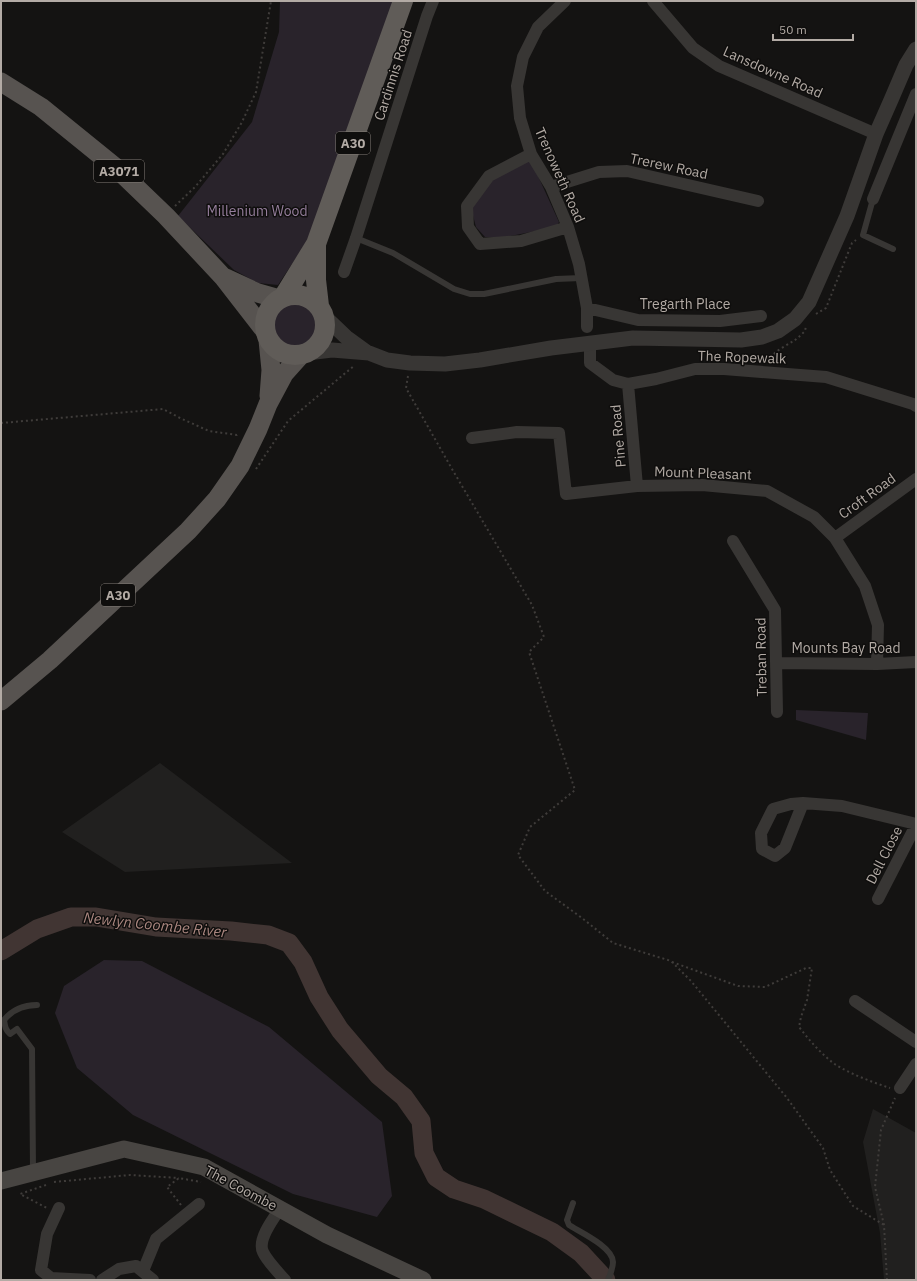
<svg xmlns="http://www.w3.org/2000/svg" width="917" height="1281" font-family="'IBM Plex Sans',sans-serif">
<rect width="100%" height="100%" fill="#141312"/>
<!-- built -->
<path fill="#21201f" d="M160 763 292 863 125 872 62 832Z
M873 1109 916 1133V1280H884L880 1233 863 1142Z"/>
<!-- green -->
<path fill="#29232b" d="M280 1H395L308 240 278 285 258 283 234 270 178 216 252 122 279 32Z
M527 158 533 165 559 222 556 227 505 237H485L476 227 471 208 496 173Z
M272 324a24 24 0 1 1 48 0a24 24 0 1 1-48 0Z
M796 710 868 713 866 740 796 720Z
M104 960 142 961 269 1027 382 1122 392 1196 377 1217 293 1194 133 1115 77 1068 55 1013 64 986Z"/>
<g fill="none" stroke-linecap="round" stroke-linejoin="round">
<!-- river -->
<path stroke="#413533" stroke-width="19" d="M1 951 37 929 71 917H96L156 927 231 931 268 935 289 943 303 962 319 997 340 1030 379 1076 404 1097 421 1121 424 1153 436 1177 454 1189 484 1199 552 1232 581 1253 606 1280"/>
<!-- path -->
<path stroke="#3f3c3a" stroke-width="2" stroke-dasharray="2 3" stroke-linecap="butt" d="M175 206 195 187 223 154 242 122 256 92 271 1
M816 314 826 308 852 243 856 240
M768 362C773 351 786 346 795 340 799 337 802 334 805 331L806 326
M408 376 406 388 452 469 532 605 544 637 529 652 575 790 530 827 518 855 545 891 582 918 613 943 671 961 691 981 787 1098 823 1148 830 1170 853 1206 884 1225
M1 423 163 409 180 418 209 431 237 435 238 434
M256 469 288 421 355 365
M672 962 738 986 765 987 806 968H812L807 1000 801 1017 799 1027C810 1041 822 1055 836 1065 853 1075 872 1082 890 1088
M54 1182 130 1175 179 1178
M46 1185 20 1194 47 1208
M181 1205 167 1187 179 1178 201 1182
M887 1280 884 1225 875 1187 881 1130 895 1098"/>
<!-- service -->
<path stroke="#383634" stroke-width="6" d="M873 199 863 235 893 249
M356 238 393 253 454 289 470 294H484L556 279 581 278
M33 1170 32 1049 17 1029 10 1034C5 1029 5 1026 4 1020 13 1009 24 1005 37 1005
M573 1203 567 1220 569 1225C580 1232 613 1247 613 1262 613 1268 610 1275 608 1280"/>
<!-- minor -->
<path stroke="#383634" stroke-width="12" d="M565 1 538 27 523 57 517 86 520 118 531 154 551 187 568 227 579 264 587 308V327
M653 1 693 48 719 66 876 134
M531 154 489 176 467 206 468 227 480 244 521 241 568 227
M551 187 599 172 627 171 758 201
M873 199 916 94
M344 272 356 238 427 16 433 1
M587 308 638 320 720 321 761 316
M590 343V363L613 380 628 384 656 379 695 369H724L826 377 913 404 916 406
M628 384 637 486
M472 438 517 432 559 433 566 494 637 486 702 485 767 491 814 517 835 538 865 586 878 625 877 664
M835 538 916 479
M733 541 775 610 777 712
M776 663 877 664 916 662
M803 803 785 848 775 856 762 849 761 833 773 809 791 804 803 803 842 806 916 824
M878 899 916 825
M855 1001 916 1042
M900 1088 916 1064
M59 1208 47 1234 41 1270 51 1278 90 1280
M280 1209C273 1219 257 1240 263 1252 267 1261 278 1272 285 1280
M143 1271 156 1239 199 1204
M102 1280 119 1269 136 1266 153 1280"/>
<!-- tertiary -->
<path stroke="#383634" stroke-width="15" d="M324 316 346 337 368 353
M307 353 332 350 369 353 387 360 410 363 445 364 480 360 551 348 633 338 741 340 762 337 778 331 795 319 809 302 847 216 876 134 891 100 906 65 916 49"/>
<!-- secondary -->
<path stroke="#484542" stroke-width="17" d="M1 1181 124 1149 204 1167 327 1235 423 1280"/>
<!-- primary -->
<path stroke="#575350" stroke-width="19" d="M1 82 41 107 115 167 166 216 223 277 265 331
M226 278 258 293 279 299
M268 340 271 370 269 396
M1 701 50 660 188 531 217 499 240 466 258 429 268 404 284 374 301 355"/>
<!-- trunk -->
<path stroke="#605c58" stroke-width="20" d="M316 246V280L319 306
M265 325a30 30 0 1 1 60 0a30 30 0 1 1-60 0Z
M284 296 316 244 403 1"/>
</g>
<g text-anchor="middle" stroke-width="3" stroke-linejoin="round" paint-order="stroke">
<!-- shield labels -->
<g fill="#0f0e0d" stroke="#827c77" stroke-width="1">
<rect x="336" y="132" width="34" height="22" rx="3"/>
<rect x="94" y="160" width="50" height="22" rx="3"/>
<rect x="101" y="584" width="34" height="22" rx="3"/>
</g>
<g font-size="13" font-weight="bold" fill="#b3aba5">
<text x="353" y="148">A30</text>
<text x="119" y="176">A3071</text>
<text x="118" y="600">A30</text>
</g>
<!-- street labels -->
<g font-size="14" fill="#b3aba5" stroke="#0f0e0d">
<text transform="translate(773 72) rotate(24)" y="5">Lansdowne Road</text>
<text transform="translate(393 75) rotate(-72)" y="5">Cardinnis Road</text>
<text transform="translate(669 166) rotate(12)" y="5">Trerew Road</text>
<text transform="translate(560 175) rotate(66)" y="5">Trenoweth Road</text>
<text x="685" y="309">Tregarth Place</text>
<text transform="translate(742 357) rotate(2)" y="5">The Ropewalk</text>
<text transform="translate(618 436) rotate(-95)" y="5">Pine Road</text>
<text transform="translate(703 473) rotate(2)" y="5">Mount Pleasant</text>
<text transform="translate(867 496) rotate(-36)" y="5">Croft Road</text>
<text x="846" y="653">Mounts Bay Road</text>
<text transform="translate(761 657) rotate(-91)" y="5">Treban Road</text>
<text transform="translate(884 855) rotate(-63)" y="5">Dell Close</text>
<text transform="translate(241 1188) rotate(28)" y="5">The Coombe</text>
</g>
<!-- park labels -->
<g font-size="14" fill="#957e9c" stroke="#0f0e0d">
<text x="257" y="216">Millenium Wood</text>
</g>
<!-- water labels -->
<g font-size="15" font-style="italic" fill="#ab8780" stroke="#0f0e0d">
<text transform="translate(155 925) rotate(6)" y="5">Newlyn Coombe River</text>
</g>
</g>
<!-- border -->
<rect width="917" height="1281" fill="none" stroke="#b3aba5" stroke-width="4"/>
<!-- scale -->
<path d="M773 34v6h80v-6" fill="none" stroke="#b3aba5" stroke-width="2"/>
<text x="779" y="34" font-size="12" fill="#b3aba5" stroke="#0f0e0d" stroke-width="3" paint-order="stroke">50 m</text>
</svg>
